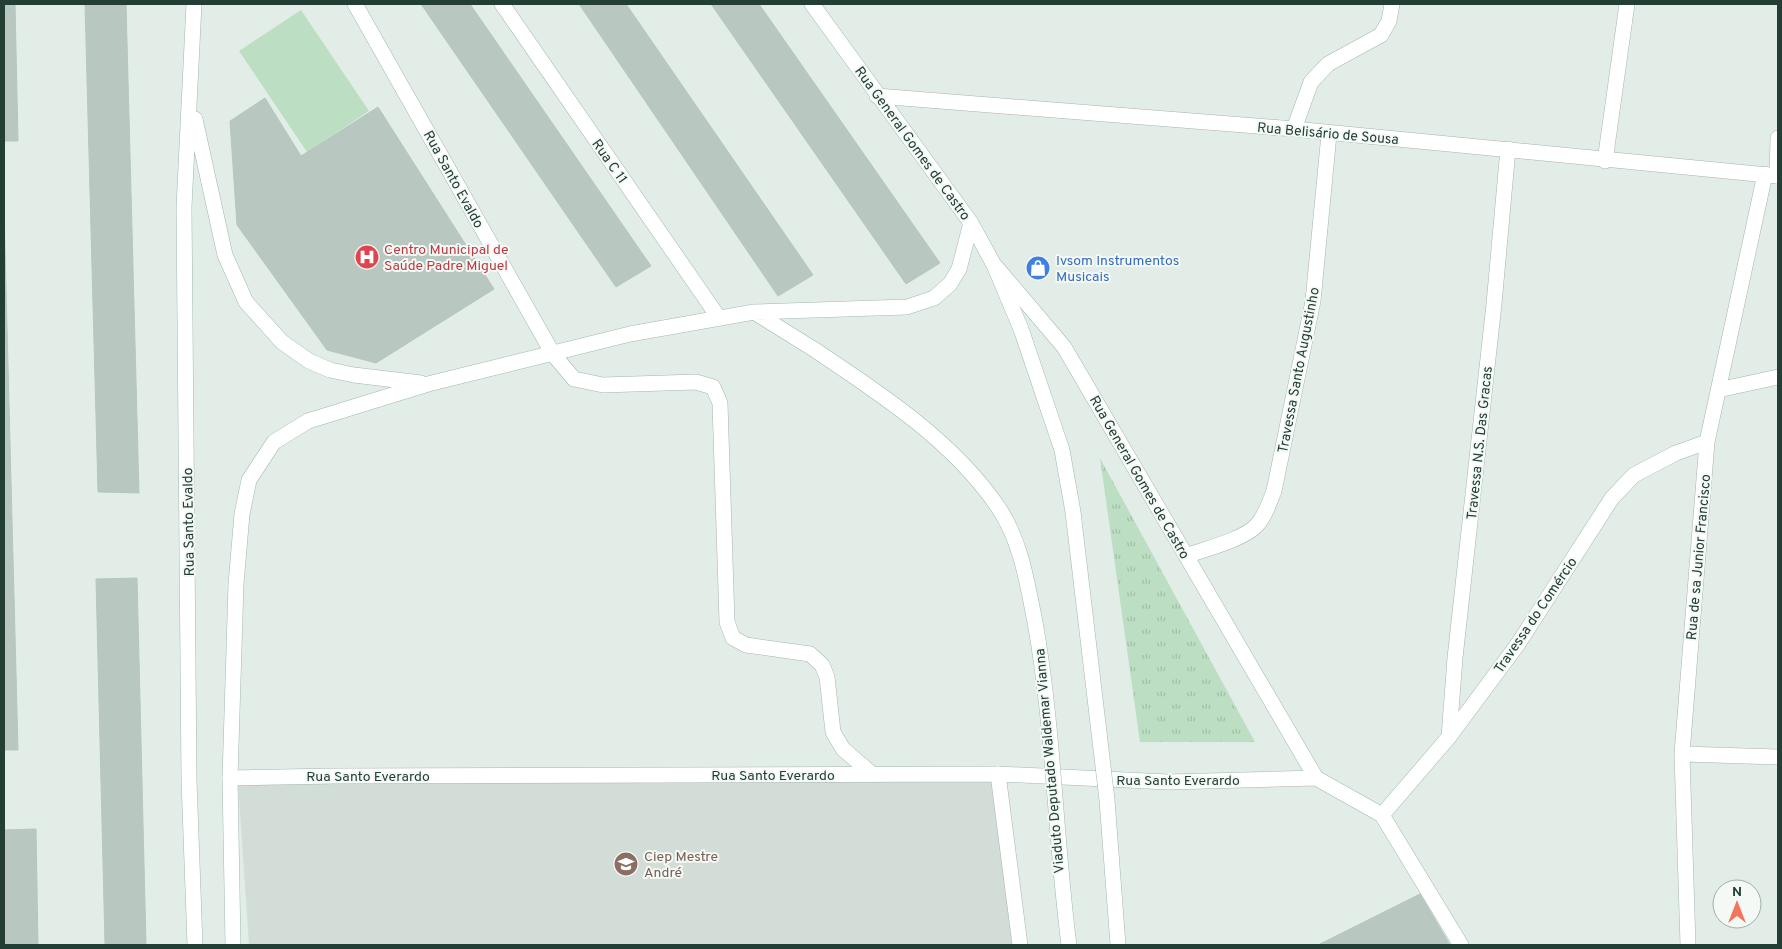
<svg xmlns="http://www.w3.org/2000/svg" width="1782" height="949" font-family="Overpass,sans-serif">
<defs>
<pattern id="grass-tufts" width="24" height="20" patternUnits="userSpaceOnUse" patternTransform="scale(1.25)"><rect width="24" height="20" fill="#bcdec2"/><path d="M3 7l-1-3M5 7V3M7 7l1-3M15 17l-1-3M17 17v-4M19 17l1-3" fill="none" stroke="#a1c0a7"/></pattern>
</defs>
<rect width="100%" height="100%" fill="#e3ede8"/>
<!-- built -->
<path fill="#d1ddd6" d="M998 774 1017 945H249L238 783Z"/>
<!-- grass -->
<path fill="url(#grass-tufts)" d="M1100 458 1255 742H1140Z"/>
<!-- pitch -->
<path fill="#bcdec2" d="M301 10 369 111 307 152 239 51Z"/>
<!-- building -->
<path fill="#b8c8c0" stroke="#b5c7be" d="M4 4H15L18 141H4Z
M85 4H126L139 493 98 492Z
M421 4H470L651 266 616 287Z
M579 4H626L813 275 778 296Z
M711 4H759L940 263 906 284Z
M265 98 301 156 378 107 494 289 376 363 327 350 237 225 230 121Z
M4 211 18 750H4Z
M137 578 146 945H105L96 579Z
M36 829 38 945H4V830Z
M1420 894 1450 945H1318Z"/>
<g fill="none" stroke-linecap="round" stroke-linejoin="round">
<defs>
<path id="service" d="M1605 161 1627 4
M553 354 574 379 603 385 696 382 713 387 720 403 727 622 733 638 746 645 810 654 822 665 827 677 833 732 843 749 872 774
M998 774 1020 945"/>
<path id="minor" d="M355 4 553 354
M502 4 719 318
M1294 129 1311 82 1328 64 1381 35 1389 21 1392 4
M1777 176 1778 138
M997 268 1064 347 1316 778 1382 815 1461 945
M1718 390 1778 377
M1186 556C1205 549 1242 540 1256 526 1265 517 1269 503 1274 491L1313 301 1329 134
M1449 737 1455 658 1494 304 1508 149
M1682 754 1778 757
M230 778 334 776 998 774 1168 782 1316 778
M1382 815 1449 737 1518 644 1612 498 1634 475 1676 453 1707 442
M1688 945 1682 754 1707 442 1765 174"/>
<path id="tertiary" d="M877 96 1294 129 1778 176"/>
<path id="secondary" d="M194 4 184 207 189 780 195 945
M812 4 971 223 994 265 1021 329
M195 119 225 255 246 302 282 342 309 361 330 370 354 375 421 383
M754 312 815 350
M233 945 230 778 236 584 242 514 249 480 274 442 308 421 428 384 630 334 754 312 907 307 934 298 950 284 959 269 971 223"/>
</defs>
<!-- service casing -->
<use href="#service" stroke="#a5b5af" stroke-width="16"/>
<!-- minor casing -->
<use href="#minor" stroke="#a5b5af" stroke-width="16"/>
<!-- tertiary casing -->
<use href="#tertiary" stroke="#a5b5af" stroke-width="16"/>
<!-- secondary casing -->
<use href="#secondary" stroke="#a1b9af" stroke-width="16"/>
<!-- service -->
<use href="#service" stroke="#fff" stroke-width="15"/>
<!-- minor -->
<use href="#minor" stroke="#fff" stroke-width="15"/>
<!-- tertiary -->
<use href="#tertiary" stroke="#fff" stroke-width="15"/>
<!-- secondary -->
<use href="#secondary" stroke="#fff" stroke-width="15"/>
<defs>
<path id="secondary-bridge" d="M1021 329 1062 450 1073 512 1107 800 1118 945
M815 350C881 394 953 441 998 507 1021 541 1027 582 1035 622 1054 728 1055 838 1069 945"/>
</defs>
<!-- secondary-bridge casing -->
<use href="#secondary-bridge" stroke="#a1b9af" stroke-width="16" stroke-linecap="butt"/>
<!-- secondary-bridge -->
<use href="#secondary-bridge" stroke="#fff" stroke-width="15"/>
</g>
<!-- icons -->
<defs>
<symbol id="hospital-disc" viewBox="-11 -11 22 22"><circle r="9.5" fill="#e0444e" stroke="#f4f9f6"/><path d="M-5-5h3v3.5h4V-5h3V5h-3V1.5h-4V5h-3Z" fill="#fff"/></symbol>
<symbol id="shop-disc" viewBox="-11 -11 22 22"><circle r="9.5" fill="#3f7fe0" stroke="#f4f9f6"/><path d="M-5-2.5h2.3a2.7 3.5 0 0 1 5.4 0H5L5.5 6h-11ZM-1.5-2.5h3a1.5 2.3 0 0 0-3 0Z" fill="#fff"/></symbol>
<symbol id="school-disc" viewBox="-11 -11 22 22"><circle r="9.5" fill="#8d6e63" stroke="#f4f9f6"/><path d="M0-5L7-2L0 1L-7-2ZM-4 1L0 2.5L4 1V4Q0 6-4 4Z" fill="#fff"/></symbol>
</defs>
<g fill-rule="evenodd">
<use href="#hospital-disc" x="353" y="243" width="28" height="28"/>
<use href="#shop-disc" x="1024" y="254" width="28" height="28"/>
<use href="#school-disc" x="612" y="850" width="28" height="28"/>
</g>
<g text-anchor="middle" stroke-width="4" stroke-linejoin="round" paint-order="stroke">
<!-- street labels -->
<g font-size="14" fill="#223e35" stroke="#f4f9f6">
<text transform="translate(1328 133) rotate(5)" y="5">Rua Belisário de Sousa</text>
<text transform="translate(913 143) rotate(54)" y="5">Rua General Gomes de Castro</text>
<text transform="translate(610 161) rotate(55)" y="5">Rua C 11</text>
<text transform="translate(454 179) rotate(61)" y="5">Rua Santo Evaldo</text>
<text transform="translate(1298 370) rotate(-79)" y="5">Travessa Santo Augustinho</text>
<text transform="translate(1479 443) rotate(-84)" y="5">Travessa N.S. Das Gracas</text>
<text transform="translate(1140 477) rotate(60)" y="5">Rua General Gomes de Castro</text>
<text transform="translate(188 522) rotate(-91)" y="5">Rua Santo Evaldo</text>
<text transform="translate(1698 557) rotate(-85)" y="5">Rua de sa Junior Francisco</text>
<text transform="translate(1535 615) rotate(-56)" y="5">Travessa do Comércio</text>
<text transform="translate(1049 761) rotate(-95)" y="5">Viaduto Deputado Waldemar Vianna</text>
<text x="773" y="780">Rua Santo Everardo</text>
<text x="368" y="781">Rua Santo Everardo</text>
<text x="1178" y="785">Rua Santo Everardo</text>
</g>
<!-- health labels -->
<g font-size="14" fill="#be3a42" stroke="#f4f9f6" text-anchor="start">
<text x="384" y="254">Centro Municipal de<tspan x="384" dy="16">Saúde Padre Miguel</tspan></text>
</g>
<!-- shop labels -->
<g font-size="14" fill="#366cbe" stroke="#f4f9f6" text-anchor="start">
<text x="1056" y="265">Ivsom Instrumentos<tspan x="1056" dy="16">Musicais</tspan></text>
</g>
<!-- education labels -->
<g font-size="14" fill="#785e54" stroke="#f4f9f6" text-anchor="start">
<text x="644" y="861">Ciep Mestre<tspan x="644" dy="16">André</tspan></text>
</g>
</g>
<!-- border -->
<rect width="1782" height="949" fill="none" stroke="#223e35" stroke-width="10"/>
<!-- north arrow -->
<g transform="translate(1737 904)"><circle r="24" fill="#f4f9f6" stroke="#a0aea9"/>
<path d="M0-4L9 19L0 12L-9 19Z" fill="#f3755b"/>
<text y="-8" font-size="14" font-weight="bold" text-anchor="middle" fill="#223e35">N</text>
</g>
</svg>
